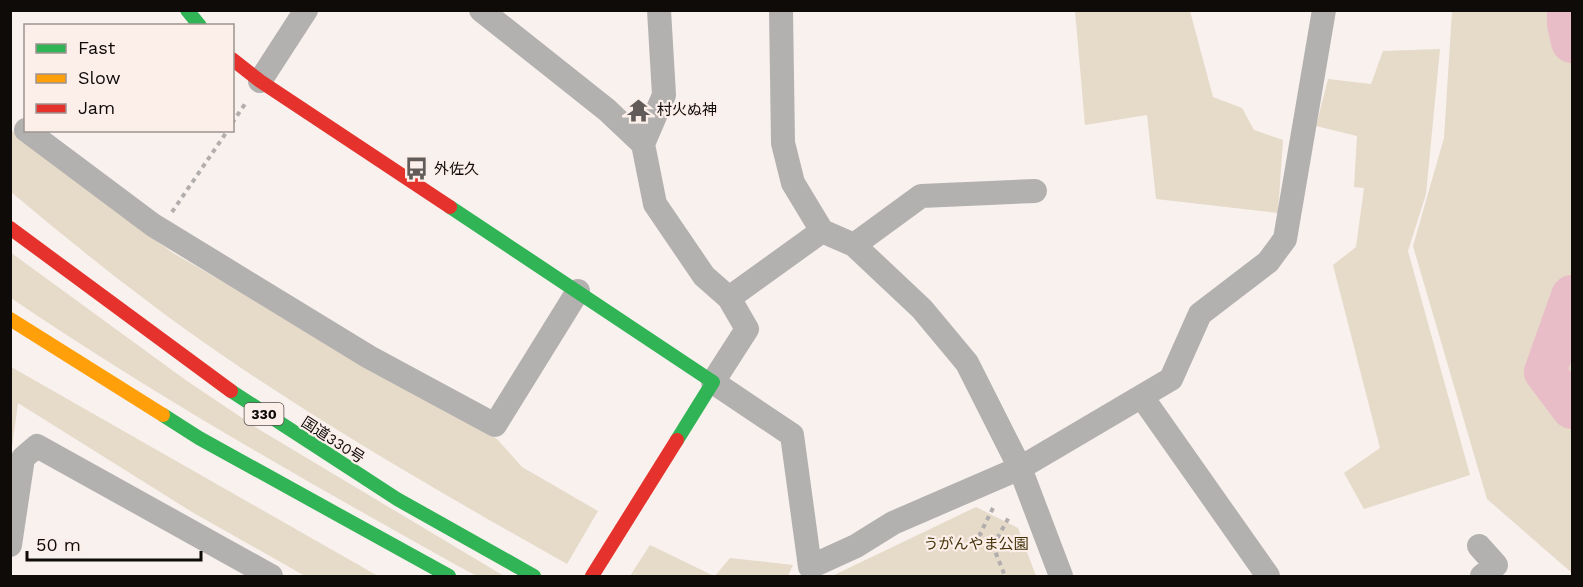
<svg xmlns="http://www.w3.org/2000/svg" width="1583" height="587" font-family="'Work Sans','Noto Sans JP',sans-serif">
<rect width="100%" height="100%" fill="#f8f1ee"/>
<!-- green -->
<path fill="#e6dac9" d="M1075 11H1190L1213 97 1242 108 1254 130 1283 140 1278 213 1156 199 1147 115 1085 125Z
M1452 11H1572V573L1487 499 1413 246 1444 138Z
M1440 49 1426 194 1408 251 1470 475 1364 509 1344 473 1380 448 1333 265 1356 247 1364 188 1354 187 1357 136 1316 126 1328 79 1371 84 1383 51Z
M10 129 55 166 173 253 497 439 522 467 598 511 567 564C450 498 333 431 222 355 149 305 79 249 11 192Z
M10 252 187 381 260 430 504 576H477L458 566C306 481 155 396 11 298Z
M11 368H13L378 576H305L192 512 18 403 11 454Z
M976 507 1018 528 1036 576H832Z
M650 545 714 576H630Z
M730 558 793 565 788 576H715Z"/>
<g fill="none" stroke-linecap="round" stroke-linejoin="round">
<!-- river -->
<path stroke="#e8bdc8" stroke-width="42" d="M1568 10V24L1572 42
M1572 296 1545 372 1572 408"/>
<!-- path -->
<path stroke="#b2aead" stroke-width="4" stroke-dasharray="4.5 4.5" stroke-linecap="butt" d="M232 123 245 104
M172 212 228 130
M993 508 980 534 993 546 1005 576
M993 546 1009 517"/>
<!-- street -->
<path stroke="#b3b1b0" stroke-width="24" d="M481 10 607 110 643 144
M659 10 664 95 643 144 655 204 704 276 729 298 747 329 713 382 792 435 810 567 856 546 893 523 1020 468 1171 379 1200 314 1268 262 1285 239 1324 10
M781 10 783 143 793 183 822 231 854 245 922 309 967 363 1020 468 1061 576
M260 81 306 10
M26 130 153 225 369 357 495 425 578 291
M854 245 921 196 1035 191
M729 298 822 231
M1142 397 1268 576
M10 545 23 458 37 446 271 576
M1479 546 1496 565 1482 576"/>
<!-- fast -->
<path stroke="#30b455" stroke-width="14" d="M187 10 200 26
M450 207 713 382 677 440
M231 391 397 499 534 576
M163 415 199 438 449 576"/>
<!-- slow -->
<path stroke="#ff9f0a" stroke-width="14" d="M10 319 163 415"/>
<!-- jam -->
<path stroke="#e5322d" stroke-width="14" d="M232 59 260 81 450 207
M10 228 231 391
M592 576 677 440"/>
</g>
<!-- icons -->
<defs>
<symbol id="temple-bare" viewBox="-9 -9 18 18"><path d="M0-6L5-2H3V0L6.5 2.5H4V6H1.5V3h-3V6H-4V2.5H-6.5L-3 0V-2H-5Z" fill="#615c59" stroke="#fcefea" stroke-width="2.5" paint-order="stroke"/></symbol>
<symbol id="bus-bare" viewBox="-9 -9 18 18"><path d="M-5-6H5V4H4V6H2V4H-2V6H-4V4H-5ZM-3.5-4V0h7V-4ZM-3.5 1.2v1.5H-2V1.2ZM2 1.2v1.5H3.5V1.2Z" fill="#615c59" stroke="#fcefea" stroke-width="2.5" paint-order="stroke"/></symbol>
</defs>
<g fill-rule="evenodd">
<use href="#temple-bare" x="622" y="94" width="33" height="33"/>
<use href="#bus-bare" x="400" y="152" width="33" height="33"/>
</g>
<g text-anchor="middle" stroke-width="4.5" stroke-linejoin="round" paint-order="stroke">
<!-- shield labels -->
<rect fill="#fcefea" stroke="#564f4c" stroke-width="1.5" x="244.5" y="403" width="39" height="22" rx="4.5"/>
<g font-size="14" font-weight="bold" fill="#0f0b09">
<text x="264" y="419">330</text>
</g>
<!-- poi labels -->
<g font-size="15" fill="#0f0b09" stroke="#fcefea" text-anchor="start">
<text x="657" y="115">村火ぬ神</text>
<text x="434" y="174">外佐久</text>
</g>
<!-- street labels -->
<g font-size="15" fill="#0f0b09" stroke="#fcefea">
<text transform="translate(333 440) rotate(33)" y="5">国道330号</text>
</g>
<!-- park labels -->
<g font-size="15" fill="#423007" stroke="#fcefea">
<text x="976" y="549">うがんやま公園</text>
</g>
</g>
<!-- border -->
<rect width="1583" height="587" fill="none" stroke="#0f0b09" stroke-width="24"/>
<!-- legend -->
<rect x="24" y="24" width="210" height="108" fill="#fcefea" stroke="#9d9490" stroke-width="1.5"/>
<rect x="36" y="44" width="30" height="9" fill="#30b455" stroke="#9d9490" stroke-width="1.5"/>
<text x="78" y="54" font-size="18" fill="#0f0b09">Fast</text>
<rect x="36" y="74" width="30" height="9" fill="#ff9f0a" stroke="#9d9490" stroke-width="1.5"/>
<text x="78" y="84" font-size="18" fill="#0f0b09">Slow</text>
<rect x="36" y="104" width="30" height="9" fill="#e5322d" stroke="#9d9490" stroke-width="1.5"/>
<text x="78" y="114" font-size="18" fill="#0f0b09">Jam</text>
<!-- scale -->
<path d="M27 551v9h174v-9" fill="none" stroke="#0f0b09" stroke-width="3"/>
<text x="36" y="551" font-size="18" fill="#0f0b09" stroke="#fcefea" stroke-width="4.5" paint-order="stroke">50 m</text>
</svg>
